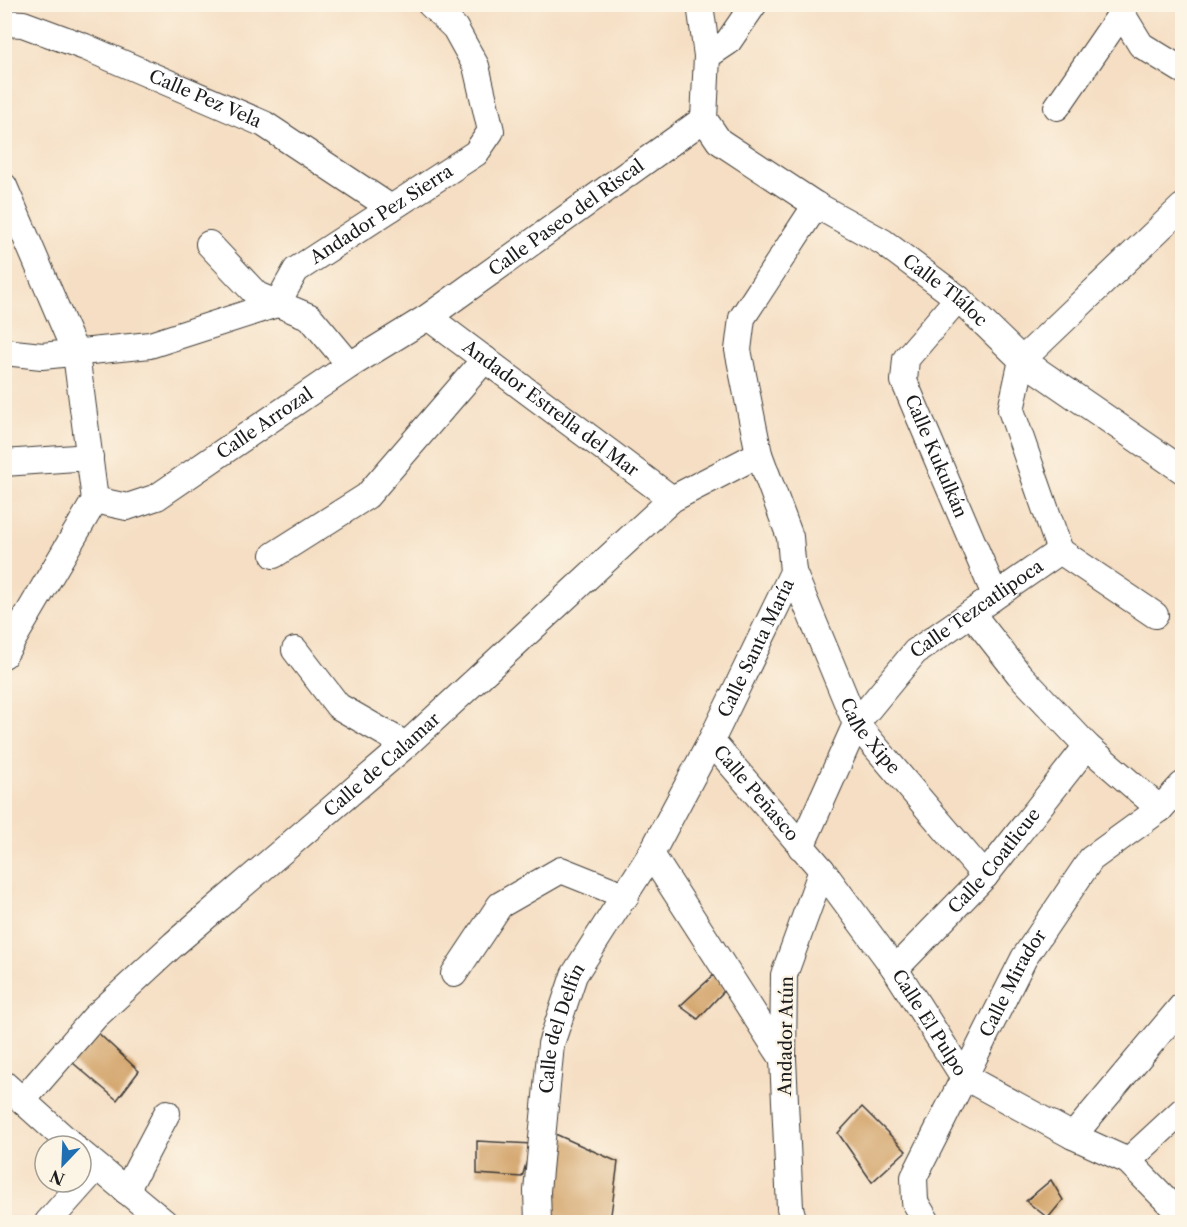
<svg xmlns="http://www.w3.org/2000/svg" width="1187" height="1227" font-family="'Libre Caslon Text',serif">
<rect width="100%" height="100%" fill="#fcf5e5"/>
<filter id="ink" filterUnits="userSpaceOnUse"><feTurbulence type="fractalNoise" baseFrequency=".0167" numOctaves="2"/><feDisplacementMap in="SourceGraphic" scale="12" xChannelSelector="R" yChannelSelector="G"/><feConvolveMatrix kernelMatrix="1 2 1 2 8 2 1 2 1" color-interpolation-filters="sRGB"/></filter>
<filter id="wash" filterUnits="userSpaceOnUse"><feTurbulence type="fractalNoise" baseFrequency=".008" numOctaves="4" result="noise"/><feDisplacementMap in="SourceGraphic" scale="24" xChannelSelector="R" yChannelSelector="G"/><feGaussianBlur stdDeviation="1.35" result="paint"/><feColorMatrix in="noise" values="0 0 0 0 0 0 0 0 0 0 0 0 0 0 0 0 0 1.4 0 .05"/><feComposite in="paint" operator="in"/></filter>
<g filter="url(#wash)">
<rect width="100%" height="100%" fill="#f5dec3"/>
<g id="blocks">
<!-- building -->
<path fill="#cf9c5f" d="M716 973 724 991 698 1019 680 1006Z
M95 1030 139 1071 117 1100 67 1058Z
M862 1107 906 1151 872 1182 838 1133Z
M553 1133 618 1162 610 1222H546Z
M477 1141 532 1144 522 1177 477 1174Z
M1051 1180 1063 1200 1048 1218 1026 1201Z"/>
</g>
</g>
<g filter="url(#ink)">
<use href="#blocks" fill-opacity="0" stroke="#3d3935" stroke-width="1.5"/>
<g fill="none" stroke-linecap="round" stroke-linejoin="round">
<defs>
<g id="minor">
<path d="M700 4 707 56 704 119"/>
<path d="M1116 4 1141 45 1182 70"/>
<path id="s1" d="M4 23 23 24 85 47 264 124 391 208"/>
<path d="M707 56 728 42 754 4"/>
<path d="M1057 107 1121 14"/>
<path id="s2" d="M704 119 719 141 816 205 883 242 958 298 1022 360 1182 470"/>
<path d="M4 186 76 354 95 500"/>
<path d="M209 244 257 295 310 317 350 365"/>
<path id="s3" d="M958 298 906 359 904 381 995 595"/>
<path id="s4" d="M277 304 296 270 476 153 491 131 476 66 455 28 430 4"/>
<path id="s5" d="M428 317 672 499"/>
<path d="M4 352 42 356 150 345 277 304"/>
<path d="M4 463 90 457"/>
<path id="s6" d="M95 500 127 507 157 497 350 365 428 317 704 119"/>
<path d="M1060 551 1011 410 1022 360 1182 207"/>
<path d="M1060 551 1155 615"/>
<path d="M274 555 367 496 485 359"/>
<path id="s7" d="M793 572 856 724 985 876"/>
<path d="M972 614 1019 674 1087 746 1160 809"/>
<path d="M295 650 338 706 406 745"/>
<path d="M4 655 95 500"/>
<path id="s8" d="M711 741 822 870 895 969 963 1076 1073 1136 1128 1161 1182 1216"/>
<path id="s9" d="M801 847 856 724 915 652 1060 551"/>
<path d="M651 854 783 1059"/>
<path id="s10" d="M895 969 985 876 1087 746"/>
<path d="M454 974 500 905 561 870 626 896"/>
<path d="M4 1084 73 1146"/>
<path id="s11" d="M23 1100 95 1017 174 944 406 745 672 499 759 454"/>
<path d="M1073 1136 1182 1006"/>
<path d="M81 1153 164 1222"/>
<path d="M1128 1161 1182 1111"/>
<path d="M126 1191 167 1113"/>
<path d="M48 1222 96 1168"/>
<path id="s12" d="M538 1222 537 1191 551 1044 574 975 651 854 711 741 793 572 790 537 759 454 738 350 742 318 816 205"/>
<path d="M794 1222 790 1208 783 1059 784 975 822 870"/>
<path id="s13" d="M927 1222 915 1202 914 1177 1024 958 1091 859 1160 809 1182 785"/>
</g>
</defs>
<!-- minor casing -->
<use href="#minor" stroke="#3d3935" stroke-width="28"/>
<!-- minor -->
<use href="#minor" stroke="#fff" stroke-width="26"/>
</g>
</g>
<g text-anchor="middle" stroke-width="4.5" stroke-linejoin="round" paint-order="stroke">
<!-- street labels -->
<g font-size="18" fill="#1c1c1c" stroke="#fcf5e5">
<text dy="6" stroke="none"><textPath href="#s1" startOffset="216">Calle Pez Vela</textPath></text>
<text dy="6" stroke="none"><textPath href="#s4" startOffset="141">Andador Pez Sierra</textPath></text>
<text dy="6" stroke="none"><textPath href="#s6" startOffset="560">Calle Paseo del Riscal</textPath></text>
<text dy="6" stroke="none"><textPath href="#s2" startOffset="298">Calle Tláloc</textPath></text>
<text dy="6" stroke="none"><textPath href="#s5" startOffset="153">Andador Estrella del Mar</textPath></text>
<text dy="6" stroke="none"><textPath href="#s6" startOffset="195">Calle Arrozal</textPath></text>
<text dy="6" stroke="none"><textPath href="#s3" startOffset="184">Calle Kukulkán</textPath></text>
<text dy="6" stroke="none"><textPath href="#s9" startOffset="303">Calle Tezcatlipoca</textPath></text>
<text dy="6" stroke="none"><textPath href="#s12" startOffset="626">Calle Santa María</textPath></text>
<text dy="6" stroke="none"><textPath href="#s7" startOffset="182">Calle Xipe</textPath></text>
<text dy="6" stroke="none"><textPath href="#s11" startOffset="492">Calle de Calamar</textPath></text>
<text dy="6" stroke="none"><textPath href="#s8" startOffset="69">Calle Peñasco</textPath></text>
<text dy="6" stroke="none"><textPath href="#s10" startOffset="147">Calle Coatlicue</textPath></text>
<text dy="6" stroke="none"><textPath href="#s13" startOffset="266">Calle Mirador</textPath></text>
<text dy="6" stroke="none"><textPath href="#s8" startOffset="357">Calle El Pulpo</textPath></text>
<text dy="6" stroke="none"><textPath href="#s12" startOffset="196">Calle del Delfín</textPath></text>
<text transform="translate(786 1036) rotate(-89)" y="6">Andador Atún</text>
</g>
</g>
<!-- margin -->
<rect width="1187" height="1227" fill="none" stroke="#fcf5e5" stroke-width="24"/>
<!-- north arrow -->
<g transform="translate(63 1164) rotate(203)"><circle r="28" fill="#fcf5e5" stroke="#a29e95" stroke-width="1.5"/>
<path d="M0-4.5L10 22L0 15L-10 22Z" fill="#1f6fb2"/>
<text y="-9" font-size="16" font-weight="bold" text-anchor="middle" fill="#1c1c1c">N</text>
</g>
</svg>
